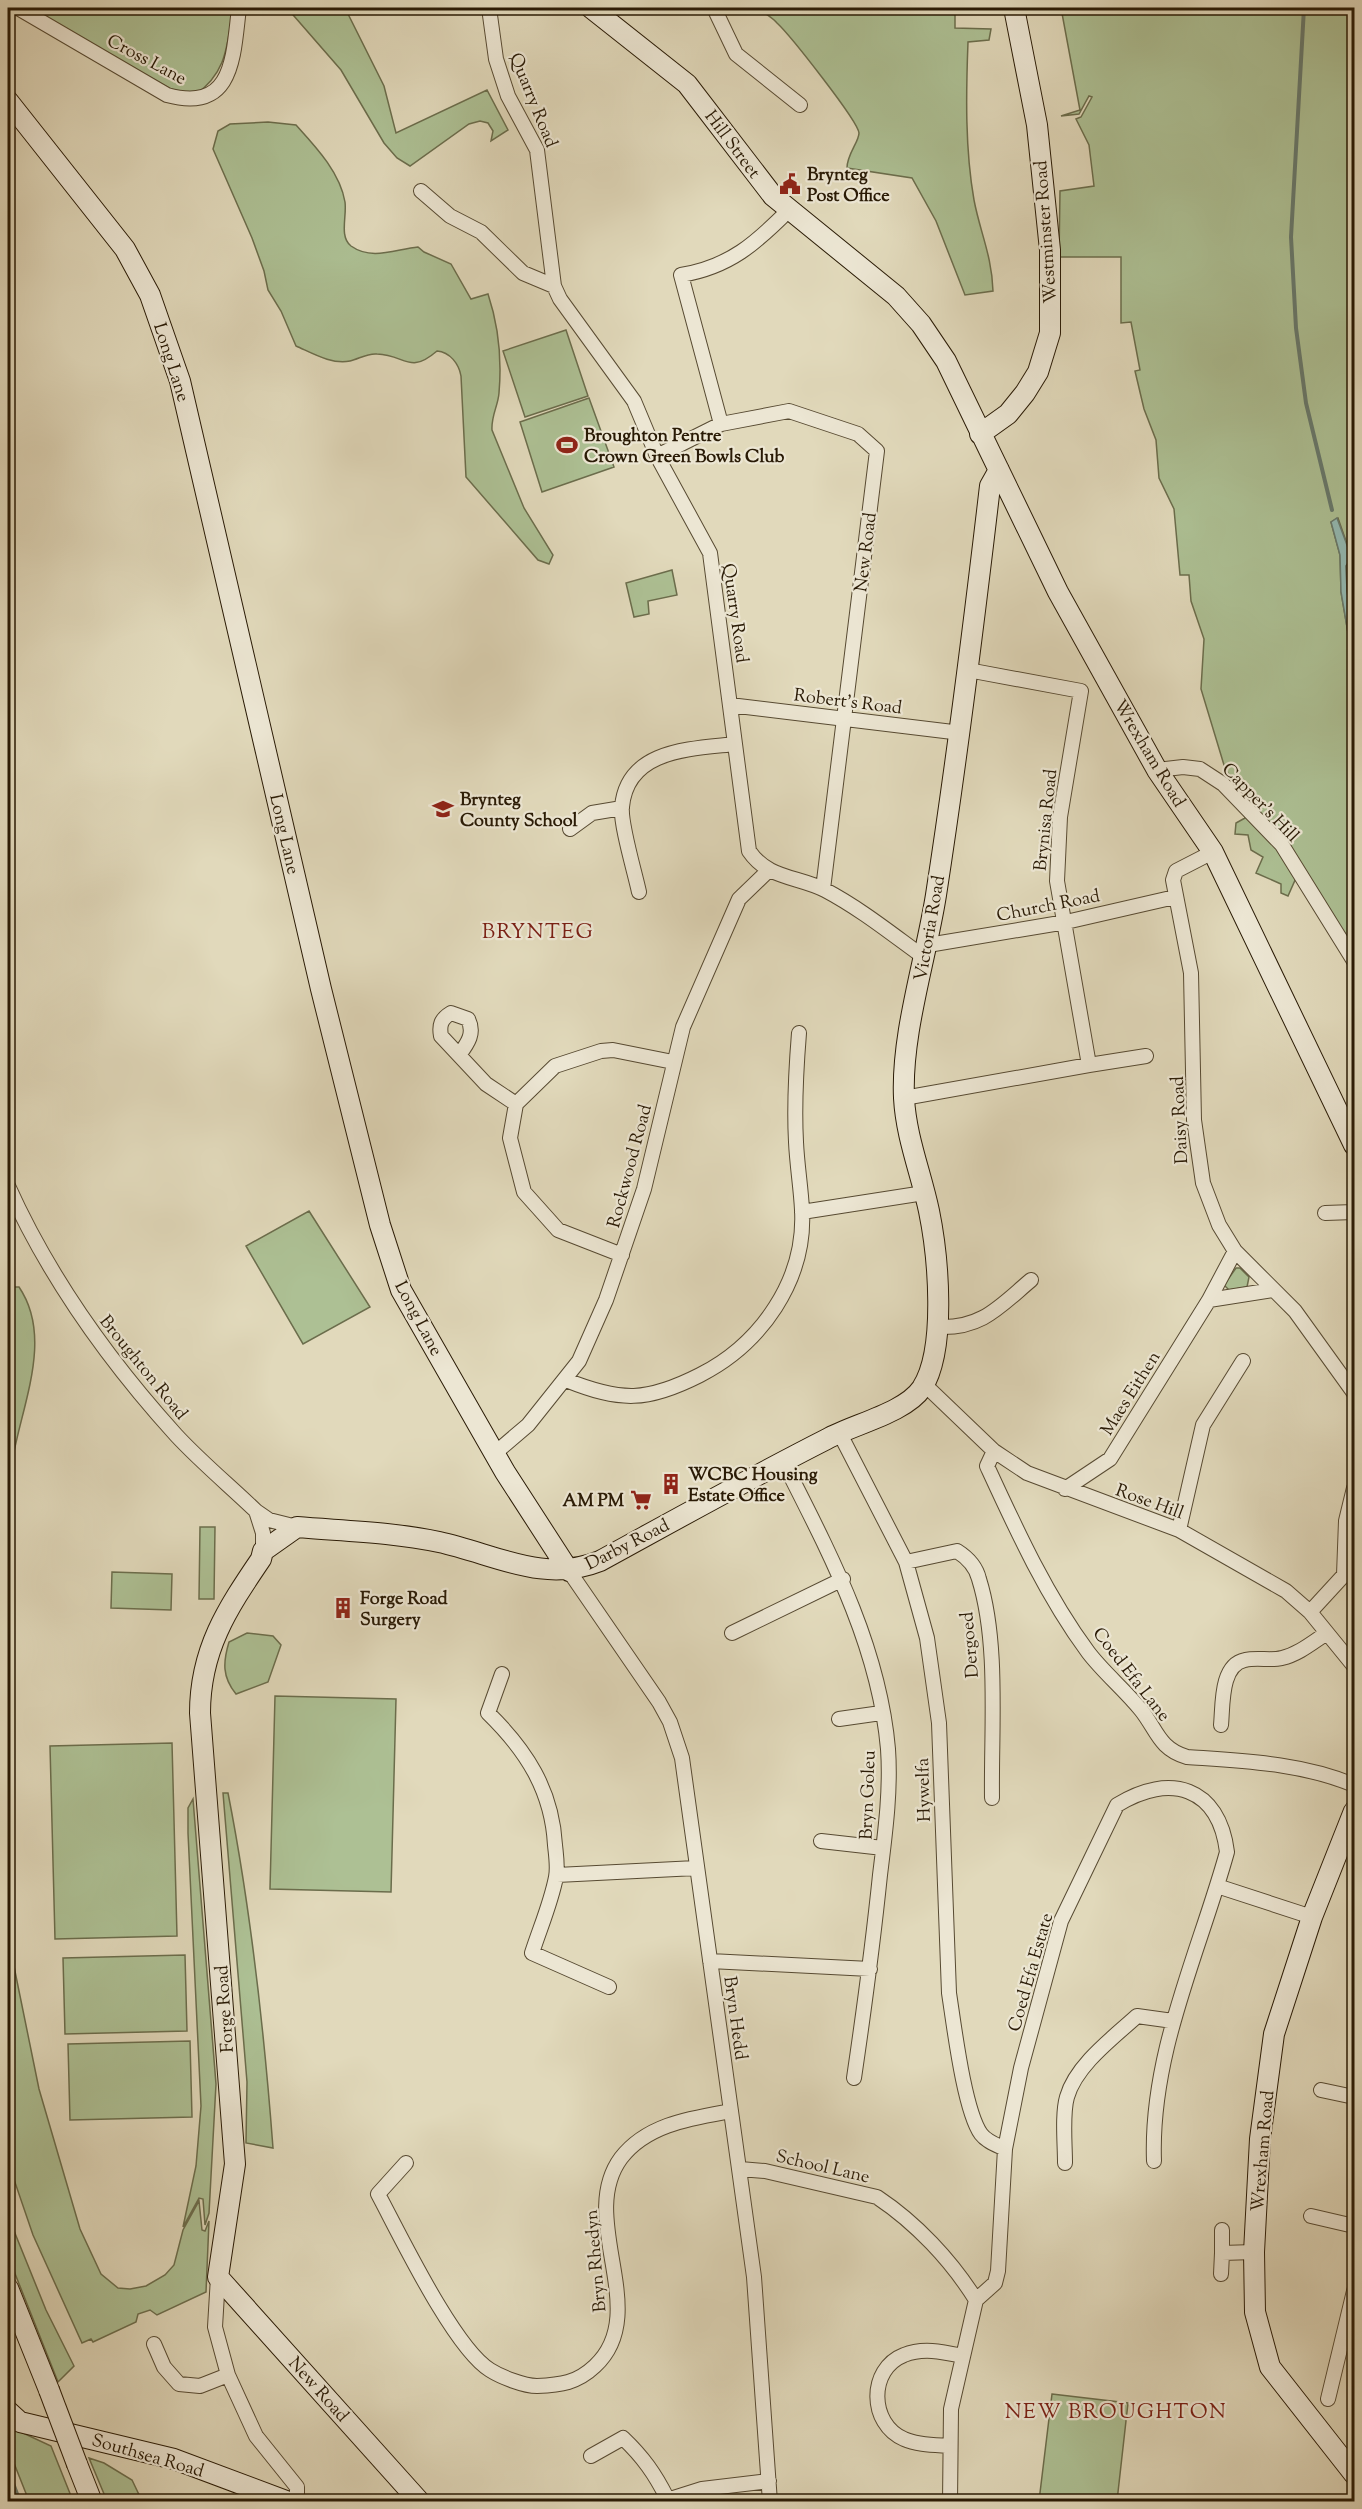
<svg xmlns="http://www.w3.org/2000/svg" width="1362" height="2509" font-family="'Sorts Mill Goudy',serif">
<rect width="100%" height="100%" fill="#e1d9bb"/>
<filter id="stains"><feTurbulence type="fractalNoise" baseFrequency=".00333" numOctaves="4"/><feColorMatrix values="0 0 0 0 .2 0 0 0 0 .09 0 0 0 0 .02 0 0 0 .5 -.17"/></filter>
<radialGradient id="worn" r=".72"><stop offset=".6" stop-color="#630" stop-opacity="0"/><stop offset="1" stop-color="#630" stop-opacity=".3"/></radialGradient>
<!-- green -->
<path fill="#adc094" stroke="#6b6d4c" stroke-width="1.5" d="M28 8H233C227 44 228 72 195 95L174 91Z
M287 8H293L298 12 299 8H345L384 86 396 133 487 90 508 130 491 141 493 131 488 123 480 121 469 124 410 166 397 158 384 143 341 70Z
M760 8H955V28L991 29 989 40 968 42C966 94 965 149 974 200 980 232 992 256 993 291L965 295 936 221 912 178 847 168C847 154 859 142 859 133 858 121 790 35 777 23 772 17 764 14 760 8Z
M1061 8H1354V564L1338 518 1331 522 1340 555 1341 592 1354 668V977L1349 971 1347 959 1300 869 1288 896 1281 893V884L1256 873 1263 857 1251 850 1248 835 1235 834 1236 823 1245 818 1242 801 1224 765 1201 689 1204 639 1191 601 1189 575H1180L1174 509 1159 478 1156 440 1144 409 1135 371 1140 370 1131 322 1121 323V257H1059L1060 191 1094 186 1089 145 1076 119 1081 117 1092 97 1089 96 1079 114 1061 116 1080 110Z
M268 122 296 125C315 146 340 172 345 202 347 216 339 237 351 246 372 261 396 249 418 247L424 252 451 264 471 299 488 294C499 327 502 358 499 393 498 406 491 416 492 430L524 508 553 555 549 564 538 560 466 477 461 376C459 364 450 352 437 351 409 375 406 355 377 354 367 353 359 359 350 361 332 365 312 353 296 346L281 311 268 290 264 271 252 238 213 149 218 131 230 124Z
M566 330 588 396 525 417 503 351Z
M589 398 614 467 542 492 520 422Z
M672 570 677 595 648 601 649 614 634 617 626 583Z
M309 1211 370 1307 303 1344 246 1246Z
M1236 1268H1240L1249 1277 1247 1287 1229 1290 1224 1285Z
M8 1287H19C53 1337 23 1402 13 1457 9 1483 11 1509 8 1535Z
M200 1527H215L214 1599H199Z
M112 1572 172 1574 171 1610 111 1608Z
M247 1633 273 1636 281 1645 268 1682 236 1694C222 1677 223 1662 229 1642Z
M275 1696 396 1699 391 1892 270 1889Z
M172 1743 177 1936 55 1939 50 1746Z
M223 1793H228C251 1910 264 2029 273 2148L246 2143 247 2082Z
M193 1799 216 2084 209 2213 205 2225 203 2199 199 2198 183 2227 196 2166 201 2106 188 1833V1808Z
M8 1937 39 2089 80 2229 101 2274 118 2288 130 2289 146 2286 165 2275 174 2265 183 2230 199 2201 202 2230 205 2231 209 2221 206 2292 157 2315 150 2310 138 2314 136 2322 93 2342 91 2339 82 2343 33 2235 8 2162Z
M185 1955 187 2031 65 2034 63 1958Z
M190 2041 192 2117 70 2120 68 2044Z
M8 2216 46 2310 74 2366 58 2382 8 2256Z
M1052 2394 1128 2403 1117 2501H1039Z
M8 2426 51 2446 73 2501H29L8 2448Z
M89 2458 104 2463 132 2480 142 2501H107Z"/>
<!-- water -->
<path fill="#94bab3" stroke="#697a6d" stroke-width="1.5" d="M1337 518 1354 564V668L1341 592 1340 555 1331 522Z"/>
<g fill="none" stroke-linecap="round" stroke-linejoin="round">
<!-- shore -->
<path stroke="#5e6a5c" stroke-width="1.5" d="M1354 563H1348L1346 566 1347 591 1354 628"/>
<!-- stream -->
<path stroke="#697a6d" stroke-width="4" d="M1304 8 1291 237 1296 328 1306 403 1332 510
M8 2470 20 2502"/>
<defs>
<path id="street" d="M18 8 167 95C234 113 233 57 239 8
M489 8 496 59 508 96 537 150 554 286 560 299 634 401 657 456 710 553 749 851C768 879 797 876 825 890 861 909 893 935 925 958
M714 8 736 54 800 105
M421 191 450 216 481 232 523 273 554 286
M721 424 681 275C730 267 756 243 790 209
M657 456 721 424 789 411 858 434 877 451 823 889
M730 705 961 733
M1157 770 1183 767 1200 769 1223 784 1282 845 1354 961
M570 829 592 813 622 808
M1213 852 1176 871 1173 880 1191 973 1194 1120 1203 1183 1219 1225 1235 1251 1295 1311 1354 1393
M639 892C635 873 620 823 622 807 627 749 691 749 735 744
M928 945 1066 922 1175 897
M459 1055C468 1043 475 1033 468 1019L451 1013C441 1019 439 1025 441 1036L486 1084 516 1104
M1089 1065 1146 1056
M904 1098 1089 1065 1057 881 1060 817 1081 691 968 670
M8 1186C49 1277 109 1361 176 1435 201 1462 230 1486 256 1511L269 1520 297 1527
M802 1212 924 1193
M1325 1213 1354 1212
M622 1255 558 1230 524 1192 510 1138 516 1104 555 1066 601 1051 613 1050 673 1062
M1209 1300 1235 1251
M938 1327C982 1329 1000 1306 1031 1280
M566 1380C621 1402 647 1402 700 1375 761 1344 806 1280 802 1210 801 1188 797 1165 796 1142 794 1106 796 1070 799 1033
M924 1384 994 1451 1027 1473 1179 1530 1286 1591 1310 1612 1354 1666
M839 1432 906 1562 927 1638 939 1723 949 1993C954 2025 964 2110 981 2134 987 2142 997 2145 1005 2149
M994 1451 987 1466C1016 1529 1046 1595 1088 1652 1103 1672 1124 1689 1141 1710 1157 1730 1159 1749 1187 1757 1244 1761 1302 1763 1354 1785
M494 1454 528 1425 579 1361 606 1300 644 1189 683 1027 739 899 768 871
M783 1461C829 1552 879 1645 888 1749 891 1791 885 1834 880 1875 873 1943 864 2010 854 2078
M1065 1489 1110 1459 1209 1300 1273 1290
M256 1511 263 1533V1551
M1179 1530 1203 1425 1243 1361
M906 1562 957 1551C968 1558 976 1566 979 1579 999 1643 991 1730 992 1798
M569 1571 659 1702 670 1722 682 1758 754 2277 770 2502
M1310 1612 1344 1575 1346 1521 1354 1488
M732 1633 843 1579
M502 1674 488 1713C526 1750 552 1790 555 1845 556 1855 558 1867 556 1877 551 1903 540 1928 532 1953L609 1987
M839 1719 881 1713
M1221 1725C1223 1706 1220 1665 1245 1660 1257 1657 1271 1661 1282 1658 1299 1654 1313 1642 1327 1633
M821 1841 883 1848
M557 1875 696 1868
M1217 1886 1312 1917
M710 1961 870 1969
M1321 2090 1354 2097
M406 2163 378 2194C400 2235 454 2348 490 2370 501 2377 524 2386 537 2386 561 2385 577 2383 595 2366 653 2312 576 2219 621 2158 647 2124 692 2118 731 2111
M1065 2163C1065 2144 1062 2114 1067 2097 1076 2065 1114 2037 1137 2016L1173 2021
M740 2169 765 2171 877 2197C916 2223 951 2260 976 2300L951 2409 950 2502
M1311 2216 1354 2226
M1222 2230V2253L1254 2252
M1221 2274 1222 2253
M218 2277 215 2327 228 2375 256 2436 297 2487V2502
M976 2300 995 2283 998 2271 1005 2149 1021 2068 1061 1921 1117 1805C1170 1772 1219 1787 1227 1852 1199 1953 1150 2054 1154 2161
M154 2344 164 2367 179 2384 200 2386 228 2375
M1328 2399 1354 2291
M949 2446C934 2445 917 2445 904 2439 869 2424 868 2369 904 2355 923 2347 944 2352 963 2356
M591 2456 623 2438C643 2457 655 2474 667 2498
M661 2502 702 2489 769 2481"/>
<path id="secondary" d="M591 8 687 84 773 196 896 296 921 324 946 361 1058 592 1157 770 1213 852 1354 1145
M8 101 125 249 150 295 180 381 321 989 380 1225 401 1290 505 1472 569 1571
M980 434 1008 414 1025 393 1038 372 1050 333V250L1037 125 1014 8
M1354 1811 1312 1917 1274 2034 1260 2139 1254 2252 1255 2312 1270 2367 1354 2474
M8 2288 49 2390
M8 2411 20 2422 174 2459 289 2502
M77 2464 92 2502
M420 2502 218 2277 235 2164 200 1713C200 1650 227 1609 261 1559L263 1551 297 1527C344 1531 393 1532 439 1542 495 1554 543 1584 600 1561 675 1520 750 1478 827 1439 854 1424 905 1413 922 1388 947 1349 938 1255 929 1211 921 1173 906 1137 904 1098 901 1034 926 959 936 895 957 759 974 623 990 486L999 470"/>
</defs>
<!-- street casing -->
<use href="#street" stroke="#574a32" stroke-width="16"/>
<!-- secondary casing -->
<use href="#secondary" stroke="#291a05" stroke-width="22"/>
<!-- street -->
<use href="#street" stroke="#ece6d3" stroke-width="14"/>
<!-- secondary -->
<use href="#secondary" stroke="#ece6d3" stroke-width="20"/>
<defs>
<path id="secondary-bridge" d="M49 2390 77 2464"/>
</defs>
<!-- secondary-bridge casing -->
<use href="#secondary-bridge" stroke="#291a05" stroke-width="22" stroke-linecap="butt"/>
<!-- secondary-bridge -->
<use href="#secondary-bridge" stroke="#ece6d3" stroke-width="20"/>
</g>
<!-- icons -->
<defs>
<symbol id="civic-bare" viewBox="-9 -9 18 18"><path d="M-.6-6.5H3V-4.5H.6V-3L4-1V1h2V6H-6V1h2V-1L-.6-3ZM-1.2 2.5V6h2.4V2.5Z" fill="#8f2418" stroke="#ece6d3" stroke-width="2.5" paint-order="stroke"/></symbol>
<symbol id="stadium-bare" viewBox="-9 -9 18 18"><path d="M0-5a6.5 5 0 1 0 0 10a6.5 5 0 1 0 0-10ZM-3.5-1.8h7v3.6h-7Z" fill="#8f2418" stroke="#ece6d3" stroke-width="2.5" paint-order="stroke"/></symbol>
<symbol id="school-bare" viewBox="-9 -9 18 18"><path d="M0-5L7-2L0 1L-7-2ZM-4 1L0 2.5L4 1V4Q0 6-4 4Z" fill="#8f2418" stroke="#ece6d3" stroke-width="2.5" paint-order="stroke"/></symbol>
<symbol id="building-bare" viewBox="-9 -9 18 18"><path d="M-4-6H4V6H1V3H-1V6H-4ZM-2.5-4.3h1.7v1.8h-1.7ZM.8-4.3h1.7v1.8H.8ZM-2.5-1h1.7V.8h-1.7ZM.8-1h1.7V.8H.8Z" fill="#8f2418" stroke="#ece6d3" stroke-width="2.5" paint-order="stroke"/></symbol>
<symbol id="supermarket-bare" viewBox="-9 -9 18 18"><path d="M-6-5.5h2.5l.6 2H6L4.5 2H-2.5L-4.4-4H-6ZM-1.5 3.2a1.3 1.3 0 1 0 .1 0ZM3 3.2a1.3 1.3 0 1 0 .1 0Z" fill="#8f2418" stroke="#ece6d3" stroke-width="2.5" paint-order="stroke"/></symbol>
</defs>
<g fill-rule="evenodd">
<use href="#civic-bare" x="775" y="169" width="30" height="30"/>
<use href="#stadium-bare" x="552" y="430" width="30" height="30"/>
<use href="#school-bare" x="428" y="794" width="30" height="30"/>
<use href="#building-bare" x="656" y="1469" width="30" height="30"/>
<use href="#supermarket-bare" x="626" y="1485" width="30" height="30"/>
<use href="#building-bare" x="328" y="1593" width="30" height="30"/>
</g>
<g text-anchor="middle" stroke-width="4.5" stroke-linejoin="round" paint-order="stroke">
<!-- street labels -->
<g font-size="18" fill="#291a05" stroke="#ece6d3">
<text transform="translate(147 59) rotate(28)" y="6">Cross Lane</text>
<text transform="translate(534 100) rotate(68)" y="6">Quarry Road</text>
<text transform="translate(733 144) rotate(53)" y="6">Hill Street</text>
<text transform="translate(1045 232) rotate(-94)" y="6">Westminster Road</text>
<text transform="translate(172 362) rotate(72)" y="6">Long Lane</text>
<text transform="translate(865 552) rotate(-83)" y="6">New Road</text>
<text transform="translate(736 613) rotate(82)" y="6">Quarry Road</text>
<text transform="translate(848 701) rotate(7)" y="6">Robert's Road</text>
<text transform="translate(1150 753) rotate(59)" y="6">Wrexham Road</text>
<text transform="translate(1261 802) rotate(46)" y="6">Capper's Hill</text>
<text transform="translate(1045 820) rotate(-84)" y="6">Brynisa Road</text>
<text transform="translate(285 834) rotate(77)" y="6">Long Lane</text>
<text transform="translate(1048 905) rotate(-11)" y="6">Church Road</text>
<text transform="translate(929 928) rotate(-80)" y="6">Victoria Road</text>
<text transform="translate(1179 1120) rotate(-93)" y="6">Daisy Road</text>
<text transform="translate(629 1166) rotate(-75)" y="6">Rockwood Road</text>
<text transform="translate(419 1318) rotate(62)" y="6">Long Lane</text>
<text transform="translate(144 1367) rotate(51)" y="6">Broughton Road</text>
<text transform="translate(1130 1393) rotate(-58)" y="6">Maes Eithen</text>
<text transform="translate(1150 1501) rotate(20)" y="6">Rose Hill</text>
<text transform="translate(627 1544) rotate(-27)" y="6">Darby Road</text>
<text transform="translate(969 1645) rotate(-95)" y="6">Dergoed</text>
<text transform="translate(1132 1674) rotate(52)" y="6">Coed Efa Lane</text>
<text transform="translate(923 1790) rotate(-92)" y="6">Hywelfa</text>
<text transform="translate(867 1795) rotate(-88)" y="6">Bryn Goleu</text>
<text transform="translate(1030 1972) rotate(-74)" y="6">Coed Efa Estate</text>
<text transform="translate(224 2009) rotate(-94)" y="6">Forge Road</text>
<text transform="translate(736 2018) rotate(82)" y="6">Bryn Hedd</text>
<text transform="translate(1262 2151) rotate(-85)" y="6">Wrexham Road</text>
<text transform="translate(823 2166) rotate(13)" y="6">School Lane</text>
<text transform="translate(595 2261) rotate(-95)" y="6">Bryn Rhedyn</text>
<text transform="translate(319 2389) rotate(48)" y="6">New Road</text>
<text transform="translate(148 2455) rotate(16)" y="6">Southsea Road</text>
</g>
<!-- poi labels -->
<g font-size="18" font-weight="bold" fill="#291a05" stroke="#ece6d3" text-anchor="start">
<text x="807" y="180">Brynteg<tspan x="807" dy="21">Post Office</tspan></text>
<text x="584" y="441">Broughton Pentre<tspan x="584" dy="21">Crown Green Bowls Club</tspan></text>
<text x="460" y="805">Brynteg<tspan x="460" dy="21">County School</tspan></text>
<text x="688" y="1480">WCBC Housing<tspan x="688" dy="21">Estate Office</tspan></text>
<text x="624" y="1506" text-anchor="end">AM PM</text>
<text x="360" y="1604">Forge Road<tspan x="360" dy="21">Surgery</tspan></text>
</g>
<!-- quarter labels -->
<g font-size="21" letter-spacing="1.5" fill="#7a1f14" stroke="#ece6d3">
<text x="538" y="938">BRYNTEG</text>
<text x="1116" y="2418">NEW BROUGHTON</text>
</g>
</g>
<!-- margin -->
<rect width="1362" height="2509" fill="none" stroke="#e1d9bb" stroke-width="30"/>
<rect x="9" y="9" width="1344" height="2491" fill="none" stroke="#291a05" stroke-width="3"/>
<rect x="15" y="15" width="1332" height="2479" fill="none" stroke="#291a05" stroke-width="1.5"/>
<rect width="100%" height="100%" filter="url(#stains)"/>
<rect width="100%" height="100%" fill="url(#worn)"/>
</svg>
